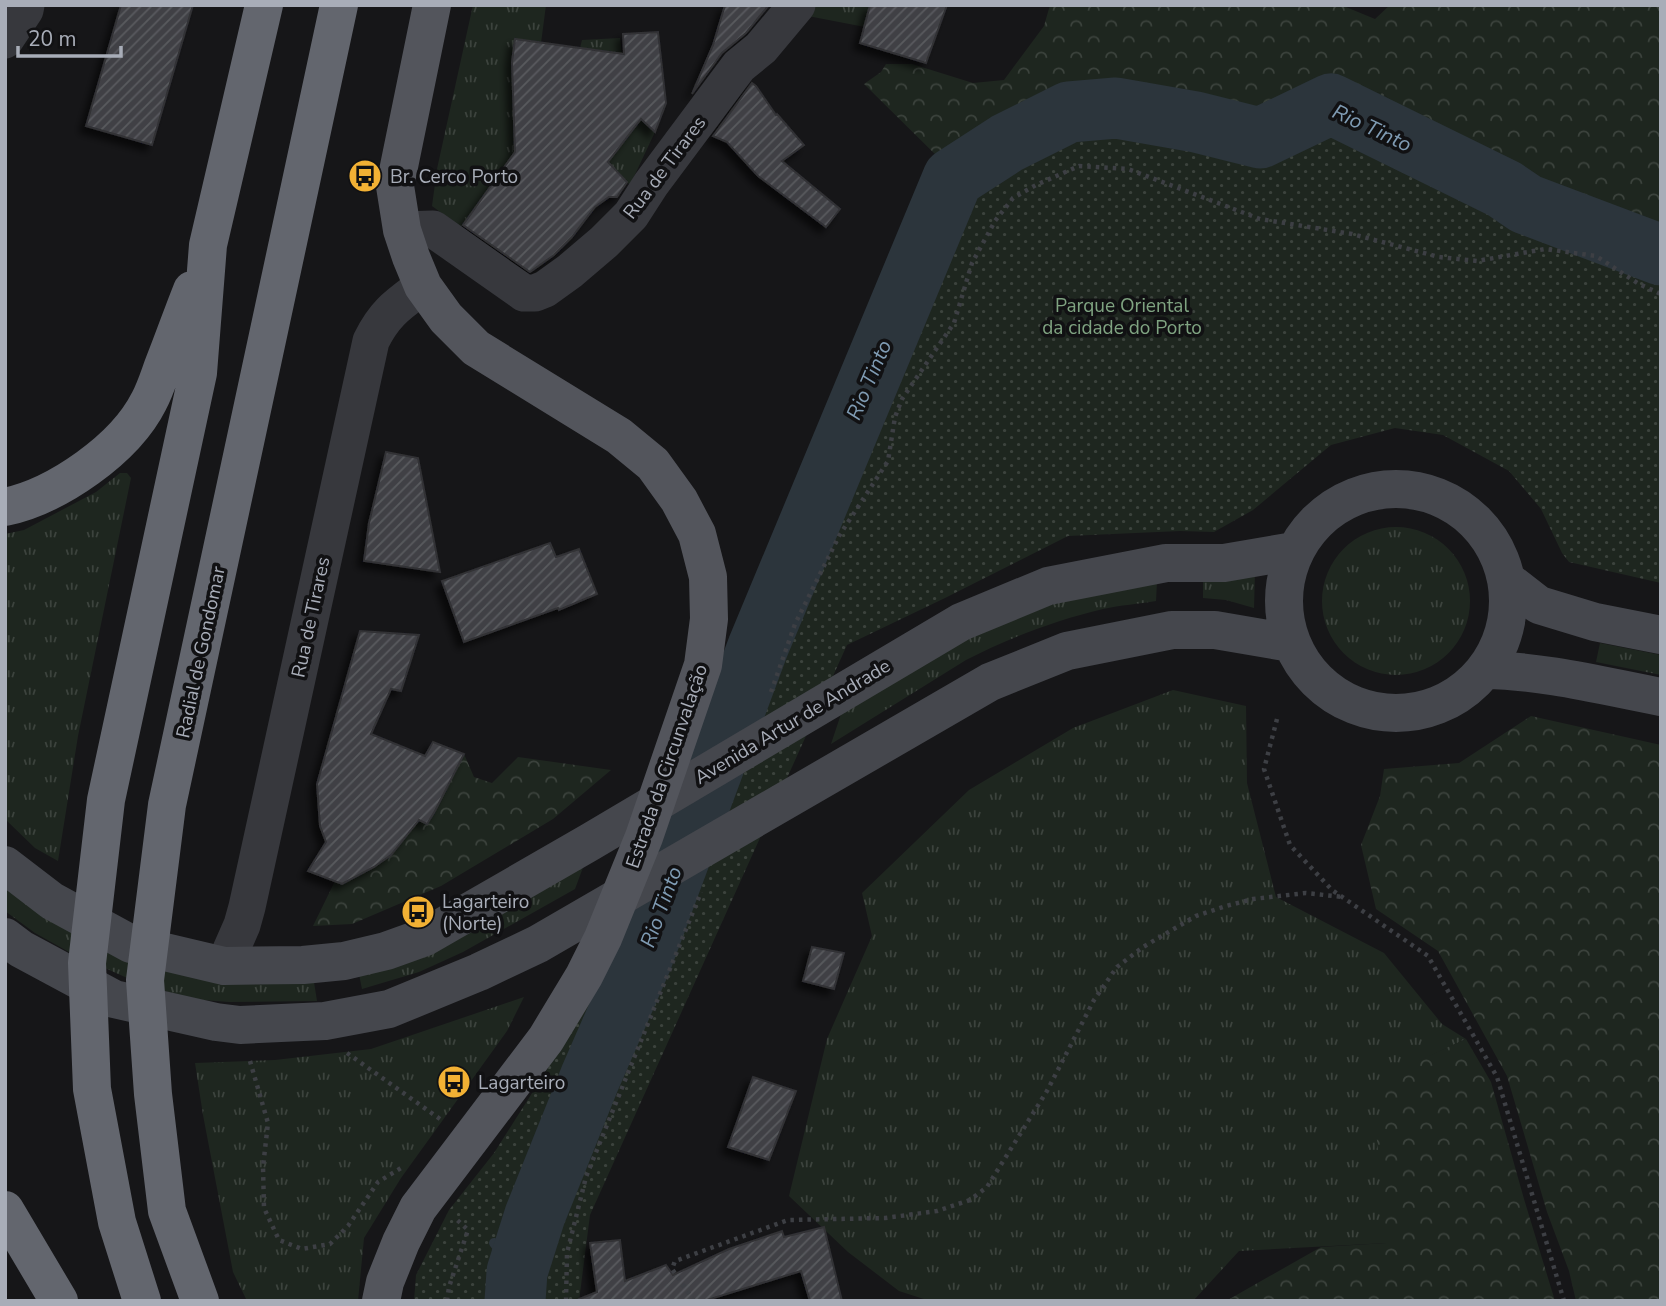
<svg xmlns="http://www.w3.org/2000/svg" width="1666" height="1306" font-family="'Nunito Sans',sans-serif">
<defs>
<pattern id="grass-tufts" width="24" height="20" patternUnits="userSpaceOnUse" patternTransform="scale(1.75)"><rect width="24" height="20" fill="#1e261f"/><path d="M3 7l-1-3M5 7V3M7 7l1-3M15 17l-1-3M17 17v-4M19 17l1-3" fill="none" stroke="#3c433d"/></pattern>
<pattern id="forest-crowns" width="20" height="18" patternUnits="userSpaceOnUse" patternTransform="scale(1.75)"><rect width="20" height="18" fill="#1e261f"/><path d="M2 6a3 3 0 1 1 6 0M12 15a3 3 0 1 1 6 0" fill="none" stroke="#3c433d"/></pattern>
<pattern id="park-dots" width="8" height="8" patternUnits="userSpaceOnUse" patternTransform="scale(1.75)"><rect width="8" height="8" fill="#1e261f"/><path d="M2 2h.1M6 6h.1" fill="none" stroke="#3c433d" stroke-width="1.8" stroke-linecap="round"/></pattern>
<pattern id="building-hatch" width="6" height="6" patternUnits="userSpaceOnUse" patternTransform="scale(1.75)"><rect width="6" height="6" fill="#404145"/><path d="M-1 1l2-2M0 6l6-6M5 7l2-2" fill="none" stroke="#595a5e"/></pattern>
<filter id="shadow"><feDropShadow dx="-6" dy="6" stdDeviation="3.5" flood-color="#0009"/></filter>
</defs>
<rect width="100%" height="100%" fill="#161618"/>
<!-- grass -->
<path fill="url(#grass-tufts)" d="M473 5H546L541 43 515 40 512 62 515 152 461 227 432 206 437 169Z
M813 5H870L865 27 808 16Z
M620 38 628 107 655 132 630 185 608 162 580 48 582 40Z
M120 473H127L131 478 78 736 58 861 35 848 5 819V534L24 530 96 492Z
M1322 601a74 74 0 1 1 148 0a74 74 0 1 1-148 0Z
M1255 572 1254 608 1226 600 1203 598V580Z
M1157 581 1156 601C1139 604 1120 605 1103 609 1056 620 1009 638 966 660L831 744 842 711 956 640 1026 609Z
M1600 643 1661 655V675L1596 662Z
M1173 690 1246 706 1247 783 1276 897 1384 953 1442 1024 1466 1039 1391 1074 1387 1243 1239 1251 1193 1301H930L899 1291 848 1252 789 1196 827 1039 872 936 862 893 969 790 1073 728Z
M588 854 575 889 463 952 419 972 362 989 358 969Z
M5 884 15 894 313 976 317 1001 229 1002 189 999 134 981 69 952 35 933 5 911Z
M524 997 507 1031 401 1178 364 1238 358 1301H247L233 1272 203 1115 195 1063 275 1060 371 1049Z"/>
<!-- forest -->
<path fill="url(#forest-crowns)" d="M1050 5H1341L1375 19 1390 5H1661V238L1577 202 1528 188 1466 158 1382 93 1335 87 1261 121 1120 96 1007 131 947 166 864 84 881 72 886 64H912L973 83 1004 80 1044 26Z
M1531 716 1661 745V1301H1576L1569 1271 1547 1212 1507 1076 1438 951 1376 909 1361 845 1380 796 1384 769 1459 763Z
M464 754 474 777 492 783 518 757 611 770 553 819 441 886 352 924 313 926 335 881 419 820 426 824Z
M1466 1039 1491 1082 1524 1199 1555 1301H1226L1321 1247 1387 1243 1376 1130 1391 1073Z"/>
<!-- park -->
<path fill="url(#park-dots)" d="M1335 87 1382 93 1466 158 1528 188 1577 202 1661 238V583L1569 562 1562 553 1541 509 1509 471 1443 435 1395 428 1331 445 1253 510 1214 532 1180 531 1068 536 945 598 847 645 590 1215 579 1301H414L416 1275 449 1210 494 1153 553 1060 737 676 888 304 947 166 1007 131 1057 106 1112 95 1261 121Z"/>
<g fill="none" stroke-linecap="round" stroke-linejoin="round">
<!-- stream -->
<path stroke="#2c353c" stroke-width="10" d="M494 1243 517 1272"/>
<!-- river -->
<path stroke="#2c353c" stroke-width="61" d="M515 1301 517 1272 535 1215 590 1078 642 959 758 647 953 178 1007 143 1069 112 1116 108 1196 122 1260 138 1331 104 1504 189 1526 204 1661 255"/>
</g>
<!-- building -->
<path fill="url(#building-hatch)" stroke="#303034" stroke-width="2" filter="url(#shadow)" d="M121 5H193L152 145 86 126Z
M725 5H769L746 33 722 53 692 94 713 45Z
M870 5H947L926 63 860 43Z
M658 32 666 103 655 132 641 119 608 162 627 182 617 197H609L595 207 572 237 554 255 530 272 463 225 515 152 512 62 515 39 624 54 623 34Z
M752 83 756 86 776 115 777 114 804 145 782 161 840 209 826 227 758 176 727 142 713 136Z
M386 452 418 458 440 572 364 561 369 523Z
M550 543 556 557 579 549 597 594 559 610 558 608 464 642 442 581Z
M360 631 419 635 401 691 391 689 371 734 425 756 433 742 464 754 435 811 427 824 419 820 391 855 374 867 342 884 308 871 326 842 320 826 317 784Z
M812 947 844 953 834 989 803 981Z
M753 1077 796 1091 769 1160 728 1147Z
M824 1227 842 1301H810L801 1271 704 1301H580L579 1299 597 1292 590 1243 620 1240 625 1281 666 1265 673 1275 729 1249 782 1231 784 1237Z"/>
<g fill="none" stroke-linecap="round" stroke-linejoin="round">
<!-- path -->
<path stroke="#3d3f44" stroke-width="4.5" stroke-dasharray="3.5 5" stroke-linecap="butt" d="M771 692 795 624 839 536 888 461 895 417 902 399 954 323 972 263 995 221 1013 198 1036 185 1079 166 1128 169 1260 219 1352 234 1439 257 1477 261 1545 249 1596 256 1639 284 1661 294
M1277 719 1264 769 1290 845 1332 890 1428 956 1497 1077 1564 1301
M347 1053 440 1119
M250 1061 268 1123 263 1167 264 1208 279 1240 302 1249 330 1244 348 1226 378 1182 401 1168
M447 1301 449 1287 468 1230 454 1217
M566 1301 567 1253 586 1177 701 892
M694 1301 672 1269 675 1261 788 1220 885 1218 937 1211 970 1200 987 1187 1047 1091 1094 1000 1117 967 1143 947 1196 916 1226 906 1253 899 1306 893 1343 897"/>
<!-- street -->
<path stroke="#37383d" stroke-width="37" d="M5 40 25 10 26 5
M402 230 433 229 524 293H535L545 289 570 271 604 242 631 215 651 184 739 66 761 48 797 5
M224 966 242 925 247 907 371 341C385 312 399 304 423 286"/>
<!-- secondary -->
<path stroke="#45474d" stroke-width="38" d="M1284 601a112 112 0 1 1 224 0a112 112 0 1 1-224 0Z
M1508 581 1539 605 1595 622 1661 635
M1485 670C1545 671 1603 686 1661 697
M5 865 52 901 131 944 224 966 303 965 344 961 386 951 425 937 590 842 961 622 1048 586 1166 563H1224L1294 551
M5 937 21 949 114 999 216 1022 240 1025 325 1021 389 1009 479 972 538 944 990 682 1067 651 1172 630H1215L1291 643"/>
<!-- primary -->
<path stroke="#53555c" stroke-width="38" d="M381 1301 385 1282 401 1242 418 1208 546 1039 584 976 603 938 644 837 703 665 709 619 708 577 697 534 679 500 653 464 619 436 476 348 446 318 423 286 411 257 402 230 395 186 432 5"/>
<!-- highway -->
<path stroke="#63666e" stroke-width="38" d="M5 507C57 496 125 449 149 401 155 390 159 377 163 366 173 341 182 315 192 290
M5 1210 59 1301
M142 1301 117 1222 92 1089 87 963 106 800 198 373 208 245 264 5
M200 1301 167 1211 153 1094 145 980 167 805 339 5"/>
</g>
<!-- icons -->
<defs>
<symbol id="bus-disc" viewBox="-11 -11 22 22"><circle r="9.5" fill="#f2b134" stroke="#111113"/><path d="M-5-6H5V4H4V6H2V4H-2V6H-4V4H-5ZM-3.5-4V0h7V-4ZM-3.5 1.2v1.5H-2V1.2ZM2 1.2v1.5H3.5V1.2Z" fill="#111"/></symbol>
</defs>
<g fill-rule="evenodd">
<use href="#bus-disc" x="346" y="157" width="38" height="38"/>
<use href="#bus-disc" x="399" y="893" width="38" height="38"/>
<use href="#bus-disc" x="435" y="1063" width="38" height="38"/>
</g>
<g text-anchor="middle" stroke-width="7" stroke-linejoin="round" paint-order="stroke">
<!-- street labels -->
<g font-size="19" fill="#a8adb8" stroke="#111113">
<text transform="translate(664 167) rotate(-53)" y="7">Rua de Tirares</text>
<text transform="translate(310 617) rotate(-78)" y="7">Rua de Tirares</text>
<text transform="translate(200 652) rotate(-78)" y="7">Radial de Gondomar</text>
<text transform="translate(792 721) rotate(-31)" y="7">Avenida Artur de Andrade</text>
<text transform="translate(666 766) rotate(-71)" y="7">Estrada da Circunvalação</text>
</g>
<!-- poi labels -->
<g font-size="19" fill="#a8adb8" stroke="#111113" text-anchor="start">
<text x="390" y="183">Br. Cerco Porto</text>
<text x="442" y="908">Lagarteiro<tspan x="442" dy="22">(Norte)</tspan></text>
<text x="478" y="1089">Lagarteiro</text>
</g>
<!-- park labels -->
<g font-size="19" fill="#7fa381" stroke="#111113">
<text x="1122" y="312">Parque Oriental<tspan x="1122" dy="22">da cidade do Porto</tspan></text>
</g>
<!-- water labels -->
<g font-size="21" font-style="italic" fill="#7f9bb3" stroke="#111113">
<text transform="translate(1372 128) rotate(25)" y="7">Rio Tinto</text>
<text transform="translate(869 380) rotate(-67)" y="7">Rio Tinto</text>
<text transform="translate(661 907) rotate(-70)" y="7">Rio Tinto</text>
</g>
</g>
<!-- border -->
<rect width="1666" height="1306" fill="none" stroke="#a8adb8" stroke-width="14"/>
<!-- scale -->
<path d="M18 46v10h103v-10" fill="none" stroke="#a8adb8" stroke-width="3.5"/>
<text x="28" y="46" font-size="21" fill="#a8adb8" stroke="#111113" stroke-width="5" paint-order="stroke">20 m</text>
</svg>
